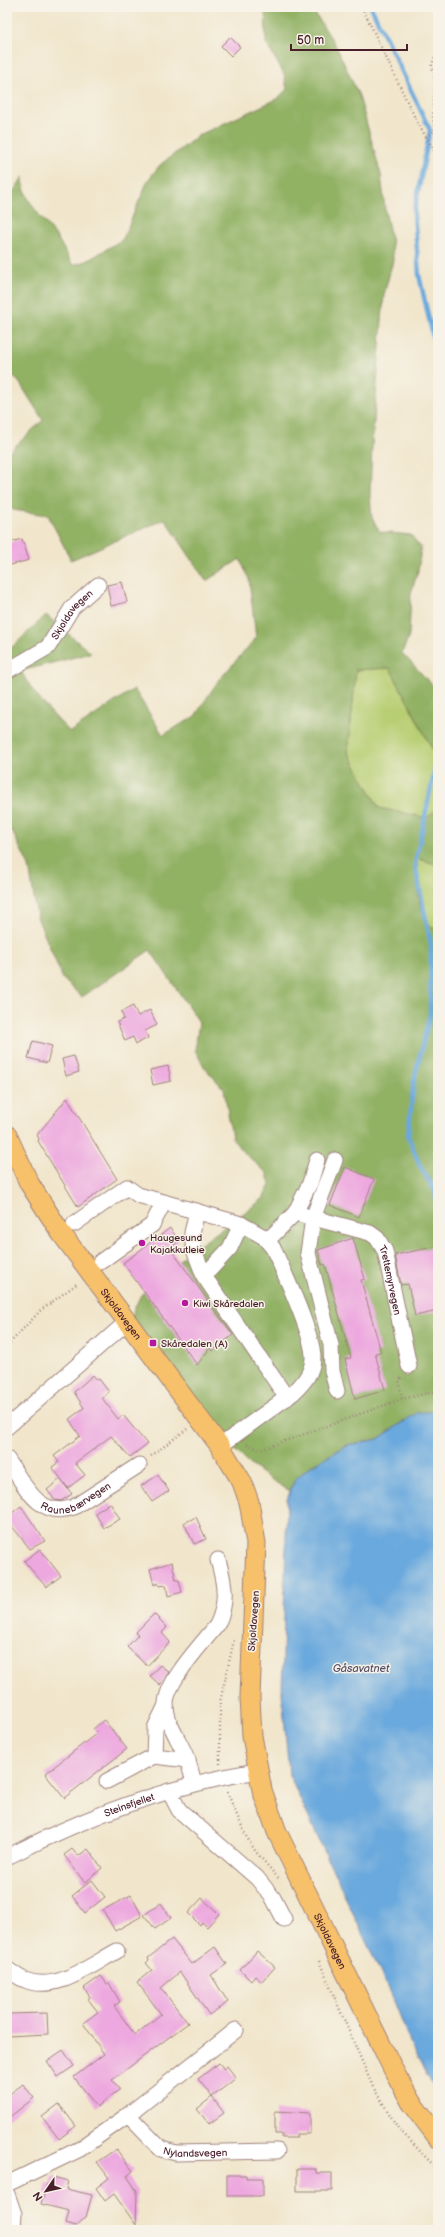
<svg xmlns="http://www.w3.org/2000/svg" width="445" height="2237" font-family="'Balsamiq Sans',sans-serif">
<rect width="100%" height="100%" fill="#f7f3e8"/>
<filter id="ink" filterUnits="userSpaceOnUse"><feTurbulence type="fractalNoise" baseFrequency=".025" numOctaves="2"/><feDisplacementMap in="SourceGraphic" scale="8" xChannelSelector="R" yChannelSelector="G"/><feConvolveMatrix kernelMatrix="1 2 1 2 8 2 1 2 1" color-interpolation-filters="sRGB"/></filter>
<filter id="wash" filterUnits="userSpaceOnUse"><feTurbulence type="fractalNoise" baseFrequency=".012" numOctaves="4" result="noise"/><feDisplacementMap in="SourceGraphic" scale="16" xChannelSelector="R" yChannelSelector="G"/><feGaussianBlur stdDeviation="0.9" result="paint"/><feColorMatrix in="noise" values="0 0 0 0 0 0 0 0 0 0 0 0 0 0 0 0 0 1.4 0 .05"/><feComposite in="paint" operator="in"/></filter>
<g filter="url(#wash)">
<rect width="100%" height="100%" fill="#f1e6cc"/>
<!-- green -->
<path fill="#b7ce72" stroke="#80764e" d="M390 668 438 760V807L427 818 379 808 348 752 356 670Z
M417 858 438 865V931C415 920 418 879 417 858Z"/>
<!-- forest -->
<path fill="#91b164" stroke="#6e6848" d="M265 7H311L336 46 359 96 381 175 385 210 392 243 393 260 384 295 372 445 370 496 372 518 380 532 411 535 421 548 418 571 411 593 409 636 402 653 438 691V760L390 668 356 670 348 752 379 808 427 818 438 807V865L417 858C418 880 415 920 438 931V1408L432 1412 422 1413 403 1422 378 1439 347 1445 311 1466 295 1479 290 1491C277 1483 263 1475 252 1466 205 1425 168 1375 130 1326L134 1309 141 1295 164 1271 263 1199 270 1185 267 1173 242 1151 232 1138 224 1089 205 1068 195 1050 199 1022 150 950 82 997 63 979 37 917 29 866 7 821V652L46 615 91 653 21 671C33 694 51 713 70 732L134 689 163 735 195 716 218 681 256 638 249 579 240 559 206 581 165 519 71 560 48 515 13 510 7 505V454L43 420 19 382 7 371V201L23 177C22 200 43 218 56 236 62 245 67 256 73 265L87 261 123 239 148 180 160 165 199 135 277 99 287 89 284 74 266 43Z"/>
<!-- water -->
<path fill="#6aa9dd" stroke="#5a6484" d="M438 1408V2095L414 2052 394 2002 289 1775 282 1693 287 1499 295 1479 311 1466 348 1445 378 1439 418 1412H432Z"/>
<g fill="none" stroke-linecap="round" stroke-linejoin="round">
<!-- stream -->
<path stroke="#6aa9dd" stroke-width="4.5" d="M371 7 430 130 414 213 419 275 438 359
M438 754 415 864 431 945 430 1014 414 1080 408 1136 420 1166 435 1191 438 1209"/>
</g>
<g id="blocks">
<!-- building -->
<path fill="#eda8df" d="M230 37 240 47 231 56 221 46Z
M22 539 29 560 7 566V543Z
M122 582 127 602 111 606 107 585Z
M133 1006 138 1016 150 1010 157 1025 145 1031 148 1038 136 1044 133 1037 125 1041 117 1022 124 1019 121 1012Z
M33 1041 52 1046 47 1063 28 1058Z
M74 1056 79 1072 66 1076 62 1059Z
M168 1066 171 1081 153 1085 150 1070Z
M67 1098 117 1179 78 1207 38 1141 39 1139 37 1135Z
M345 1167 374 1179 359 1217 330 1205Z
M170 1228 179 1241 170 1248 233 1335 212 1351 210 1348 197 1365 123 1263Z
M353 1238 365 1279 361 1280 381 1352 375 1353 385 1390 355 1399 345 1359 351 1358 325 1264 322 1265 318 1250Z
M438 1246V1311L415 1316 408 1284 401 1285 395 1255Z
M93 1375 97 1380 99 1379 109 1392 102 1398 118 1419 123 1415 147 1444 130 1457 111 1436 75 1463 85 1475 68 1488 52 1467 59 1462 54 1456 80 1436 69 1419 84 1408 74 1392Z
M158 1475 169 1491 152 1502 141 1486Z
M60 1479 72 1494 61 1501 55 1500 47 1490Z
M110 1503 120 1519 104 1528 95 1513Z
M21 1506 45 1541 30 1549 7 1520V1517Z
M196 1517 206 1539 194 1544 184 1523Z
M40 1549 61 1576 46 1587 24 1561Z
M172 1562 176 1580H179L182 1592 168 1596 166 1585 159 1586 158 1583 154 1585 150 1569Z
M154 1614 167 1627 162 1633 170 1642 147 1666 127 1647 138 1635 135 1633Z
M160 1665 169 1672 160 1685 150 1676Z
M104 1720 127 1749 64 1798 45 1774 97 1733 93 1729Z
M72 1849 78 1856 88 1849 102 1868 85 1883 64 1855Z
M92 1880 105 1897 85 1913 72 1896Z
M131 1895 142 1916 115 1931 103 1910Z
M202 1898 219 1914 207 1927 202 1922 200 1925 188 1913Z
M161 1903 171 1918 155 1929 144 1915Z
M172 1939 192 1964 215 1947 227 1964 211 1975 228 2002 209 2015 180 1972 161 1988 188 2023 112 2080 120 2089 97 2107 74 2077 104 2054 83 2023 98 2012 88 1999 90 1997 84 1988 101 1976 107 1984 109 1983 120 2002 114 2006 135 2035 161 2014 137 1982 152 1970 146 1963 149 1960 148 1958Z
M257 1951 275 1967 262 1982 255 1976 251 1981 240 1970Z
M47 2013 48 2034 7 2036V2014Z
M63 2050 74 2066 58 2077 47 2061Z
M219 2063 224 2069 227 2066 236 2078 212 2097 198 2079Z
M23 2084 34 2098 7 2119V2096Z
M212 2097 224 2113 209 2124 197 2109Z
M59 2104 76 2126 59 2139 42 2117Z
M275 2111 310 2113V2134H296L297 2138H282V2134H275Z
M116 2149 133 2171 127 2176 137 2191 136 2225 114 2194 105 2201 96 2188 109 2178 97 2162Z
M297 2169H316V2173H332V2191H297Z
M227 2175H246V2178H263V2196H227Z
M53 2177 68 2181 66 2189 92 2195 86 2217 76 2226 66 2223 69 2211 41 2204 47 2184 51 2185Z"/>
</g>
</g>
<g filter="url(#ink)">
<use href="#blocks" fill-opacity="0" stroke="#9e827c" stroke-width="1"/>
<g fill="none" stroke-linecap="round" stroke-linejoin="round">
<defs>
<g id="minor">
<path id="s1" d="M7 671 48 647 72 608 98 585"/>
<path d="M335 1160 313 1218 308 1253 331 1345 332 1371 337 1391"/>
<path d="M197 1211 192 1233 194 1250 204 1276 287 1398"/>
<path id="s2" d="M295 1213 370 1233 377 1238 385 1251 409 1366"/>
<path d="M74 1224 127 1187 138 1195 241 1224 264 1237 273 1248C283 1270 313 1334 313 1357 313 1372 304 1383 293 1393L220 1446"/>
<path d="M267 1241 295 1213 310 1183 317 1160"/>
<path d="M100 1262 152 1225 164 1202"/>
<path d="M204 1276 230 1248 241 1224"/>
<path d="M7 1427 128 1321"/>
<path id="s3" d="M7 1459C24 1484 39 1520 74 1507L139 1465"/>
<path d="M166 1705 155 1728 154 1756 188 1760"/>
<path d="M107 1781 154 1756"/>
<path d="M194 1783C192 1775 190 1767 187 1759 181 1742 166 1724 166 1705 165 1682 203 1643 217 1625 228 1603 225 1584 218 1560"/>
<path d="M169 1791 179 1810 257 1878 273 1898 284 1919"/>
<path id="s4" d="M7 1857C85 1817 170 1785 257 1771"/>
<path d="M7 1969C13 1973 19 1978 25 1980 56 1993 91 1965 117 1951"/>
<path id="s5" d="M128 2115 161 2149 176 2153 277 2151"/>
<path d="M7 2184 80 2149 128 2115 236 2030"/>
<path d="M7 2194 14 2214 13 2230"/>
</g>
<g id="major">
<path id="s6" d="M7 1135 29 1183 61 1233 220 1446 242 1482 249 1502 256 1543 250 1697 252 1736 262 1790 277 1832 395 2073 411 2102 438 2138"/>
</g>
</defs>
<!-- minor casing -->
<use href="#minor" stroke="#9e827c" stroke-width="17"/>
<!-- major casing -->
<use href="#major" stroke="#9e827c" stroke-width="21"/>
<!-- path -->
<path stroke="#9e827c" stroke-width="2.5" stroke-dasharray="1 3" stroke-linecap="butt" d="M362 7 416 120 438 157
M438 7V10
M426 137 435 130 433 119 435 82 432 65 438 48
M7 1346 41 1310 78 1283
M401 1378 399 1381 402 1399
M247 1444 260 1450 402 1399 438 1391
M151 1456 187 1429
M220 1764V1702L234 1640
M227 1792 246 1836 256 1852 279 1879
M319 1961 373 2087 398 2128 438 2170"/>
<!-- minor -->
<use href="#minor" stroke="#fff" stroke-width="15"/>
<!-- major -->
<use href="#major" stroke="#f7c06b" stroke-width="19"/>
</g>
</g>
<!-- markers -->
<g fill="#b5179e" stroke="#f7f3e8" stroke-width="1.5">
<circle cx="142" cy="1243" r="4"/>
<circle cx="185" cy="1303" r="4"/>
<rect x="149" y="1339" width="8" height="8" rx="2"/>
</g>
<g text-anchor="middle" stroke-width="3" stroke-linejoin="round" paint-order="stroke">
<!-- street labels -->
<g font-size="10" fill="#4a1f2b" stroke="#f7f3e8">
<text dy="4" stroke="none"><textPath href="#s1" startOffset="88">Skjoldavegen</textPath></text>
<text dy="4" stroke="none"><textPath href="#s2" startOffset="131">Trettemyrvegen</textPath></text>
<text dy="4" stroke="none"><textPath href="#s6" startOffset="213">Skjoldavegen</textPath></text>
<text dy="4" stroke="none"><textPath href="#s3" startOffset="95">Raunebærvegen</textPath></text>
<text transform="translate(253 1621) rotate(-86)" y="4">Skjoldavegen</text>
<text dy="4" stroke="none"><textPath href="#s4" startOffset="133">Steinsfjellet</textPath></text>
<text dy="4" stroke="none"><textPath href="#s6" startOffset="897">Skjoldavegen</textPath></text>
<text dy="4" stroke="none"><textPath href="#s5" startOffset="82">Nylandsvegen</textPath></text>
</g>
<!-- poi labels -->
<g font-size="10" fill="#4a1f2b" stroke="#f7f3e8" text-anchor="start">
<text x="150" y="1241">Haugesund<tspan x="150" dy="12">Kajakkutleie</tspan></text>
<text x="193" y="1307">Kiwi Skåredalen</text>
<text x="161" y="1347">Skåredalen (A)</text>
</g>
<!-- water labels -->
<g font-size="11" font-style="italic" fill="#554f69" stroke="#f7f3e8">
<text x="361" y="1672">Gåsavatnet</text>
</g>
</g>
<!-- margin -->
<rect width="445" height="2237" fill="none" stroke="#f7f3e8" stroke-width="24"/>
<!-- north arrow -->
<g transform="translate(46 2191) rotate(236)" stroke="#f7f3e8" stroke-width="3" paint-order="stroke">
<path d="M0-3L7 15L0 10L-7 15Z" fill="#4a1f2b"/>
<text y="-6" font-size="11" font-weight="bold" text-anchor="middle" fill="#4a1f2b">N</text>
</g>
<!-- scale -->
<path d="M291 44v6h116v-6" fill="none" stroke="#4a1f2b" stroke-width="2"/>
<text x="297" y="44" font-size="12" fill="#4a1f2b" stroke="#f7f3e8" stroke-width="3" paint-order="stroke">50 m</text>
</svg>
